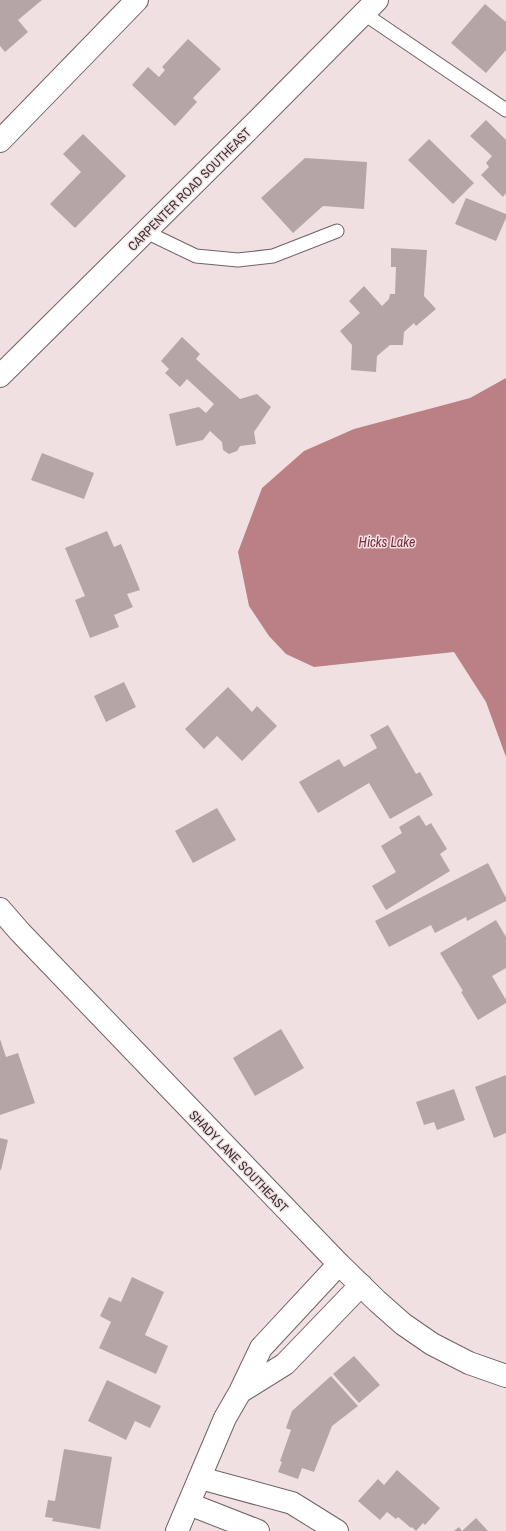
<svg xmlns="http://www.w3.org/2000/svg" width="506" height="1531" font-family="'Archivo Narrow',sans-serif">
<rect width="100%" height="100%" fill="#f1e0e1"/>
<!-- water -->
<path fill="#bb8086" d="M506 378V757L486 702 454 652 314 667 286 654 269 636 249 606 238 552 262 488 304 451 354 429 470 398Z"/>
<!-- building -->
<path fill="#b5a5a6" d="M0 0H42L18 20 28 32 5 52 0 46Z
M485 4 506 22V50L486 73 451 43Z
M188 39 221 69 193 98 197 102 175 126 132 85 148 67 159 77 165 70 162 67Z
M486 120 506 140V193L503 197 481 175 489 167 486 163 492 156 470 136Z
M83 134 126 176 75 228 50 204 81 172 63 154Z
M429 139 474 183 453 204 408 160Z
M305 158 367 162 364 209 323 206 293 233 261 198Z
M466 198 506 214V218L496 241 455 224Z
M391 248 427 250 424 296 436 309 416 326 414 323 404 332 403 345H390L377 356 376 372 351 370 352 345 340 331 360 313 349 301 364 286 382 306 389 299 390 294H395L396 267H391Z
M182 337 200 354 196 359 240 399 257 394 271 407 254 432 256 444 240 446 237 451 229 454 223 450 222 442 210 431 203 440 176 446 169 414 199 407 206 413 214 404 187 379 180 387 165 373 169 369 161 361Z
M42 453 94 473 84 499 31 480Z
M107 531 114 547 121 544 140 590 127 594 133 607 114 615 119 627 90 638 75 600 85 596 65 548Z
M124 682 136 707 106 722 94 696Z
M228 687 252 712 257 706 277 726 242 761 217 736 204 749 185 729Z
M388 725 416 774 420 772 433 795 390 819 369 783 318 813 299 782 339 759 344 767 377 748 370 735Z
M217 808 236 840 193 863 175 831Z
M419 815 426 826 431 823 447 849 440 854 450 871 386 910 372 886 396 872 381 846 402 833 399 827Z
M488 863 506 898V901L467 921 466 917 435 933 431 925 389 947 375 921Z
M496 920 506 937V968L492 976 506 1000V1003L478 1020 461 992 463 991 440 953Z
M281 1029 304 1068 255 1096 233 1058Z
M0 1039 6 1057 18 1053 35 1103 0 1115Z
M506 1075V1133L494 1138 475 1087Z
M454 1089 465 1120 437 1130 434 1122 424 1125 416 1102Z
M0 1138 8 1140 1 1170H0Z
M132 1277 164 1292 145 1335 168 1346 156 1374 99 1348 111 1322 100 1316 109 1297 121 1302Z
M354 1356 380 1385 359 1403 333 1374Z
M331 1376 358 1406 332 1426 314 1472 302 1468 298 1479 278 1472 282 1462 280 1461 291 1430 286 1428 292 1411Z
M107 1380 161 1406 150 1428 135 1421 126 1440 88 1421Z
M64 1449 112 1457 100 1529 52 1521 53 1518 45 1517 48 1500 55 1501Z
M397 1470 440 1508 425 1525 423 1523 416 1531 412 1527 411 1528 398 1517 396 1519 387 1512 380 1520 358 1501 378 1479 384 1485Z
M476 1518 488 1531H454L459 1527 462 1531Z"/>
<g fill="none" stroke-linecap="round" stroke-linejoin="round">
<defs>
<path id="service" d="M363 13 506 110
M146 232 196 256 238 260 273 256 337 231"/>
<path id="minor" d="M0 141 137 0
M240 1392 285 1364 361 1285
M200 1478 292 1503 337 1531
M189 1504 258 1531
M177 1531 225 1418 240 1392 261 1348 339 1264"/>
<path id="tertiary" d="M0 376 258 120 377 0
M0 909 20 932 339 1264 377 1301 403 1324 432 1344 469 1363 506 1376"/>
</defs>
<!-- service casing -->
<use href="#service" stroke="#706263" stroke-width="15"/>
<!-- minor casing -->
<use href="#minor" stroke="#706263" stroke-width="24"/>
<!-- tertiary casing -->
<use href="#tertiary" stroke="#706263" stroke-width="24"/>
<!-- service -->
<use href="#service" stroke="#fff" stroke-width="13"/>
<!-- minor -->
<use href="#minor" stroke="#fff" stroke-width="22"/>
<!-- tertiary -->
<use href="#tertiary" stroke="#fff" stroke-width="22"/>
</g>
<g text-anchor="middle" stroke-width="3" stroke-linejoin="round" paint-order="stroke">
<!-- street labels -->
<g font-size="13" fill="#393233" stroke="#f1e0e1">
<text transform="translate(189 189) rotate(-45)" y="5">CARPENTER ROAD SOUTHEAST</text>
<text transform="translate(239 1161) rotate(46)" y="5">SHADY LANE SOUTHEAST</text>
</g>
<!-- water labels -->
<g font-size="14" font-style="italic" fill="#7b313d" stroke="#f1e0e1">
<text x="387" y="547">Hicks Lake</text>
</g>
</g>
</svg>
